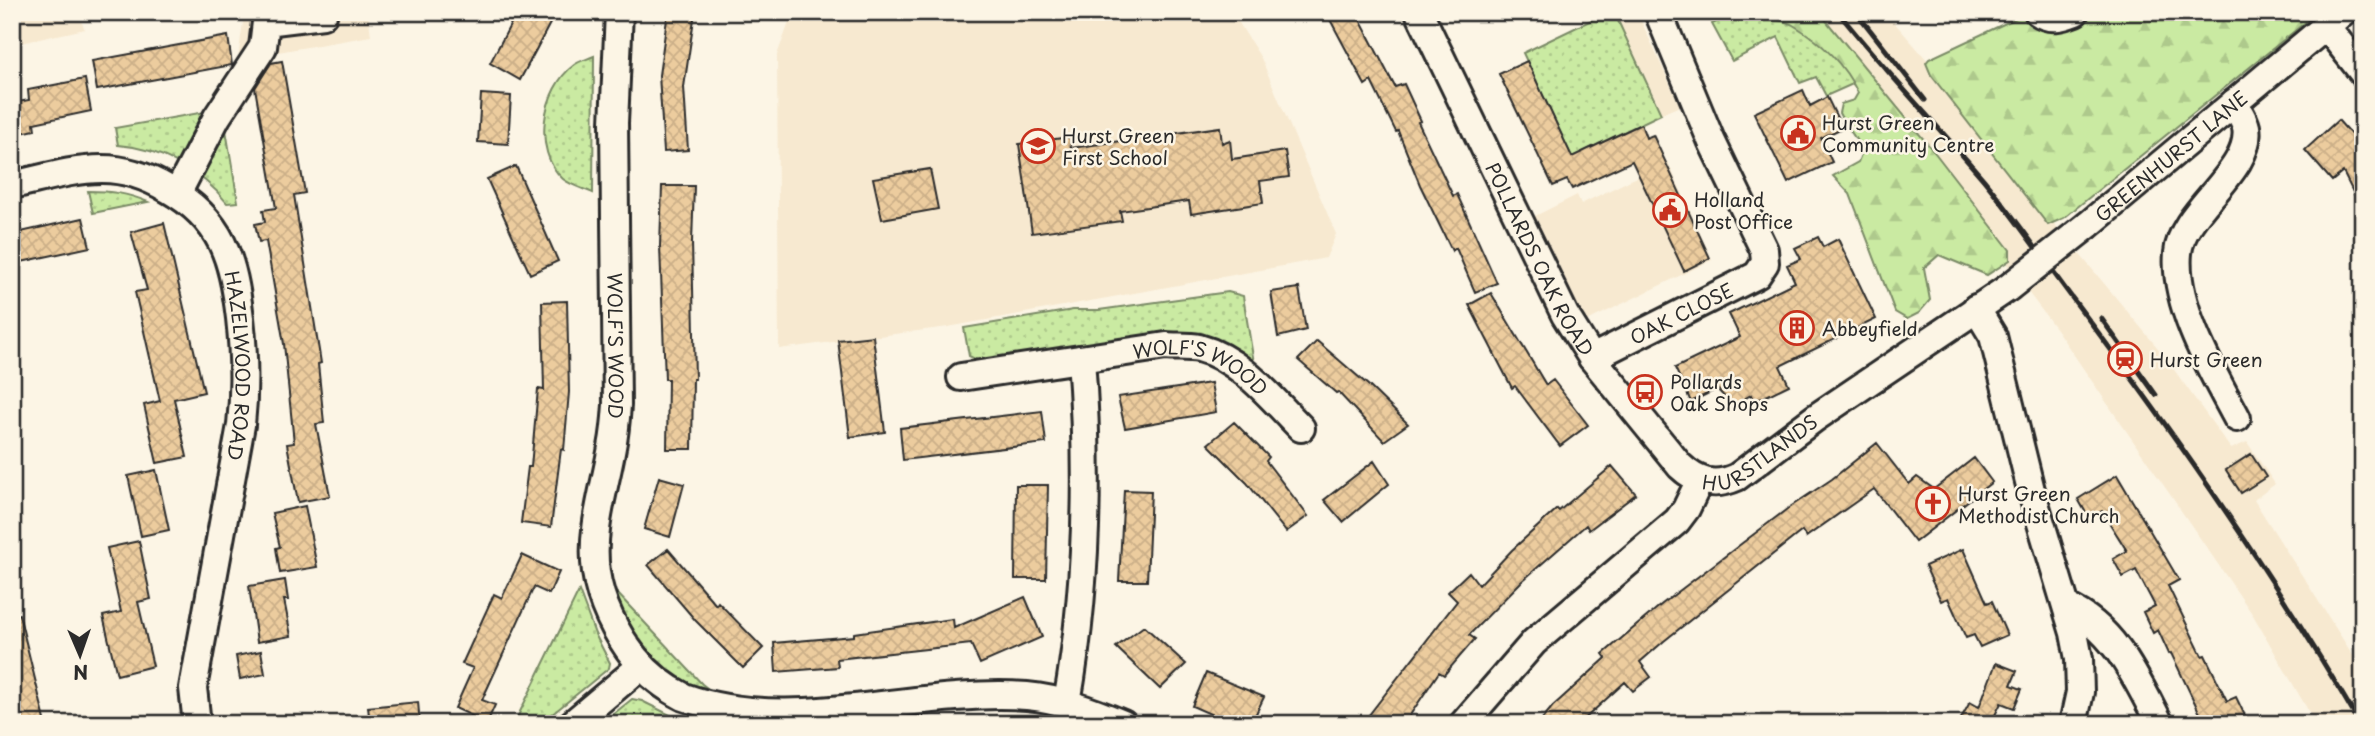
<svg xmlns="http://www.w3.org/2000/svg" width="2375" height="736" viewBox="0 0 2375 736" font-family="'Playpen Sans',sans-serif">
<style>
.built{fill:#f7e9d0}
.grass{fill:url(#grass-dots);stroke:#7a8a66;stroke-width:2}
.forest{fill:url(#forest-firs);stroke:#7a8a66;stroke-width:2}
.building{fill:url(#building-cross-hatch);stroke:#2b2b2b;stroke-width:2}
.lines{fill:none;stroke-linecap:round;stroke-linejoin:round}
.minor-casing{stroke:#2b2b2b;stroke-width:32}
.minor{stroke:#fcf5e5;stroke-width:26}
.rail{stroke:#2b2b2b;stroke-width:5}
.minor-bridge-casing{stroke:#2b2b2b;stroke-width:32;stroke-linecap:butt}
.minor-bridge{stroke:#fcf5e5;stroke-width:26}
.labels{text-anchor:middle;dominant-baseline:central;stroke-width:5;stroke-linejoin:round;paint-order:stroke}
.poi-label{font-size:19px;fill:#2b2b2b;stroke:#fcf5e5;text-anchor:start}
.street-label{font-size:19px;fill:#2b2b2b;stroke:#fcf5e5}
</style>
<defs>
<pattern id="grass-dots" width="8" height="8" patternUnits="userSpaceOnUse" patternTransform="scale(1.75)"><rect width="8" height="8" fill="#caeaa2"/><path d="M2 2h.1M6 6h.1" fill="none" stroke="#aec98c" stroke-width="1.8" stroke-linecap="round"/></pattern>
<pattern id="forest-firs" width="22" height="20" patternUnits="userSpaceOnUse" patternTransform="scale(1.75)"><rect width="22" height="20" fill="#caeaa2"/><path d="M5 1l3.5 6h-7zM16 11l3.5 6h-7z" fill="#aec98c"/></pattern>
<pattern id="building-cross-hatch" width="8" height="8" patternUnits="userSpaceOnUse" patternTransform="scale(1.75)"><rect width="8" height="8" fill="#eccc9e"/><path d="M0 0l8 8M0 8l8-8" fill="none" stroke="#cbaf88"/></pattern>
</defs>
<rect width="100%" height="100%" fill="#fcf5e5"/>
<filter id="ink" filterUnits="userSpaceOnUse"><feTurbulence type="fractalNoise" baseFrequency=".0143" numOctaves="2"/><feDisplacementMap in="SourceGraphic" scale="14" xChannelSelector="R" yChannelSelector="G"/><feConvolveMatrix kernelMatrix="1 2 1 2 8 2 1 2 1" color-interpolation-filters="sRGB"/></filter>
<g filter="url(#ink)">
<path class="built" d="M12 12H76L85 29 12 45Z
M242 12H368L371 36 238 59 243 22Z
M793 12H1232L1261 58 1336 234 1326 258 948 327 779 349 777 55Z
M1614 12H1637L1680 106 1661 114Z
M1816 12H1885L1928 61 2052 221 2162 353 2231 449 2247 442 2275 484 2254 500 2363 671V724H2316L2253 615 2056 329Z
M1668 162 1712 260 1581 324 1529 219 1577 195 1581 204Z"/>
<path class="grass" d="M1608 12H1614L1661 114 1572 157 1523 53Z
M1739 12H1816L1855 83 1826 96 1816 77 1800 83 1778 37 1732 61 1712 24Z
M594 56 593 193C584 189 570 185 563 179 532 151 542 89 574 65 579 61 588 59 594 56Z
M216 110 224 118 238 202 227 203C202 171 159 148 118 145L115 128Z
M88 191C110 191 127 193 148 202L93 213Z
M1228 292 1243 296 1254 363 1220 341 1195 335 983 363 969 356 964 328 1073 310H1099Z
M579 591 595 634 610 663 609 668 540 724H514Z
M617 593 702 684 720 698 721 702C704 694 686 687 671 676 643 656 627 626 615 594Z
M632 699 642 701 688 724H601Z"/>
<path class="forest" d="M1764 12H1819L1935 153 2010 250V260L1987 275 1939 255 1924 268 1930 300 1919 313 1907 319 1895 312 1850 194 1833 176 1858 162 1862 152C1857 137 1846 127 1839 113L1841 104 1854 100 1858 93C1844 64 1822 42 1793 25 1786 21 1775 20 1767 17Z
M2084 12H2318L2064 218 2048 225 1931 75 1926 63 1929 59 2025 14 2037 22Z"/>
<path class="building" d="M517 12H556L520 80 490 63Z
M668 12H695L684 87 688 150 664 152 659 75Z
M1326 12H1356L1395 87 1404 84 1421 121 1418 122 1453 196 1457 194 1497 283 1475 292 1456 248 1452 251 1420 185 1398 131 1396 132 1371 81 1365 85Z
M228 36 232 65 97 90 92 61Z
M282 61 305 193 294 195 321 363 318 364 324 423 316 424 330 496 298 502 287 444 294 443 284 344 266 241 259 242 255 224 265 222 263 210 276 208 255 88 271 63Z
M1527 61 1572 157 1641 124 1646 138 1653 135 1710 258 1684 271 1632 161 1572 189 1567 180 1553 186 1499 74Z
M85 79 91 111 34 123 35 130 12 135V103L29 100 28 90Z
M1803 90 1810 106 1827 97 1842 128 1821 138 1832 162 1788 183 1754 113Z
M481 94 511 96 508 144 478 142Z
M2338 120 2363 148V212L2343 172 2332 181 2305 150Z
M1220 127 1222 143 1230 140 1232 159 1285 151 1289 177 1260 181 1263 203 1191 214 1189 201 1120 211 1122 221 1032 233 1019 144 1070 137 1071 148Z
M516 166 558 261 530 274 487 179Z
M930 169 938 209 882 219 873 178Z
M662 186H694L692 242 695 379H693L692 449H667L668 379H665L660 246Z
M83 218 90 247 12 264V234Z
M164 223 204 392 174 399 187 457 157 463 144 405 160 401 135 292 147 290 131 232Z
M1818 237 1823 247 1838 239 1876 319 1780 366 1789 385 1754 402 1751 395 1737 403H1730L1717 389 1691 402 1675 368 1740 337 1729 314 1795 282 1787 265 1801 259 1795 248Z
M1299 288 1306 330 1278 337 1271 292Z
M1491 293 1546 385 1553 380 1588 425 1560 446 1515 386 1512 388 1469 305Z
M567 301 569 392 564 450 561 449 551 527 521 523 528 467H531L538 389 544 390 542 302Z
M873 336 885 432 850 437 838 340Z
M1317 341 1368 385 1408 424 1384 441 1338 392 1336 393 1298 360Z
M1211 383 1216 412 1125 428 1118 397Z
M1042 411 1046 443 903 460 900 428Z
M1234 422 1269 457 1266 461 1308 516 1286 532 1247 483 1208 444Z
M1877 443 1909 484 1917 477 1934 489 1974 458 1992 482 1915 542 1874 489 1806 537 1802 531 1664 641 1640 662 1651 677 1633 691 1625 682 1579 724H1538L1553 706 1606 658 1603 654 1662 604 1787 509 1832 479Z
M2251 454 2266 477 2241 493 2226 470Z
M1374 461 1389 484 1343 522 1324 500Z
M1612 466 1636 494 1589 530 1586 525 1521 582 1469 635 1475 639 1444 675 1439 672 1404 724H1362L1457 601 1448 592 1469 572 1479 585 1512 550 1557 509 1559 511Z
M156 470 169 530 141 536 128 476Z
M2117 475 2179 580 2168 586 2202 656 2205 655 2227 701 2236 697 2249 724H2205L2171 653 2169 654 2158 630 2153 633 2143 612 2155 606 2136 570 2123 577 2113 559 2127 551 2102 511 2089 518 2078 499Z
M659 477 684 484 670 537 644 529Z
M1016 485H1048L1046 579H1015Z
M1124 490 1151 491 1147 581H1119Z
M305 506 317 567 280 573 276 548 280 547 272 513Z
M139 541 151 599 138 602 153 666 117 675 103 616 121 612 107 548Z
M668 549 716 605 718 602 763 648 743 668 696 621 648 565Z
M1963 549 1987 603 1992 601 2007 635 1980 647 1974 635 1966 638 1948 598 1941 601 1925 566Z
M522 555 559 572 549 594 534 587 482 700 495 705 487 723 455 708 473 668 462 664 494 594 502 598Z
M285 580 288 600H284L291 636 257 642 249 586Z
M1025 597 1042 637 980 664 971 644 837 659 838 667 776 672 774 643 854 636V633L953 619 954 628Z
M19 614 46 724H12V615Z
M1144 626 1186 664 1160 689 1116 647Z
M261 651 265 674 240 679 236 656Z
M1996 663 2017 671 2011 685 2022 689 2014 708 2001 703 1995 715 2010 724H1958L1970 702 1979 707Z
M1206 673 1264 697 1251 724H1233L1192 706Z
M418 702 420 724H370L368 707Z"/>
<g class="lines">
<g class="minor-casing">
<g id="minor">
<path id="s1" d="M619 12 614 123 617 405C616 419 615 433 612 447 605 488 590 530 596 572 600 602 616 634 635 658 649 675 664 687 684 697 793 736 912 688 1027 696 1060 699 1092 711 1123 724"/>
<path id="s2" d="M1419 12 1565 315 1592 358 1680 466C1698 483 1715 487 1737 477L1815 418 2008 288"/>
<path d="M2038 12C2050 21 2062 17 2075 12"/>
<path d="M2326 26 2363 73"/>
<path d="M2234 103C2238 111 2244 118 2246 127 2254 170 2181 211 2178 253 2173 305 2213 373 2237 418"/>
<path id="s3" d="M12 185C41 179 72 169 102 169 125 169 148 177 168 189 223 220 233 260 240 318 244 354 245 388 241 425L193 688 197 724"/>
<path d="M177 194 217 117 263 47 266 22 323 15"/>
<path id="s4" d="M2088 225 2343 12"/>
<path d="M1976 308 1993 336 2031 490 2074 633 2079 659 2080 692 2073 724"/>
<path id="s5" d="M1592 358 1757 275 1765 263 1764 250 1711 140 1658 12"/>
<path id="s6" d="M961 377 1166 346C1176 347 1188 346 1199 348 1241 359 1272 399 1301 428"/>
<path d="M2067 607C2115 628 2137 680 2160 724"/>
<path d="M1067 703C1087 589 1090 474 1081 359"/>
<path d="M572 724 641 666"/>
<path d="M1463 724 1534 642 1677 521 1686 509 1700 480"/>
</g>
</g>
<use href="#minor" class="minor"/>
<path class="rail" d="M1838 12C1884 70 1936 124 1984 180 2016 219 2045 262 2076 303 2178 438 2275 578 2360 724
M1856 12 1925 100
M2101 318 2156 395"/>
<g class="minor-bridge-casing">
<path id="minor-bridge" d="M2008 288 2088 225"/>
</g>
<use href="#minor-bridge" class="minor-bridge"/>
</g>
</g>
<defs>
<g id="civic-ring" transform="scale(1.75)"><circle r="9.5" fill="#fcf5e5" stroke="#c8321e" stroke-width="1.5"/><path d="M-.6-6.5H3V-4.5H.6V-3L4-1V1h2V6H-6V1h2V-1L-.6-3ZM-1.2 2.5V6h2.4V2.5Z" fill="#c8321e"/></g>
<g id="school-ring" transform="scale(1.75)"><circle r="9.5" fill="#fcf5e5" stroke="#c8321e" stroke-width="1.5"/><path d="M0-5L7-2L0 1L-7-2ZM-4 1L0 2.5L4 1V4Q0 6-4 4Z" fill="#c8321e"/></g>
<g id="building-ring" transform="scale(1.75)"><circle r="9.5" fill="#fcf5e5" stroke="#c8321e" stroke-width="1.5"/><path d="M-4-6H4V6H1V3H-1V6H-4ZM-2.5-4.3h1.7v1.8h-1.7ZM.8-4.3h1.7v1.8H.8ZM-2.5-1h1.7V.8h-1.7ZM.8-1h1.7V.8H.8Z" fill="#c8321e"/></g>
<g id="station-ring" transform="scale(1.75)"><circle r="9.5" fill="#fcf5e5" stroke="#c8321e" stroke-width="1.5"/><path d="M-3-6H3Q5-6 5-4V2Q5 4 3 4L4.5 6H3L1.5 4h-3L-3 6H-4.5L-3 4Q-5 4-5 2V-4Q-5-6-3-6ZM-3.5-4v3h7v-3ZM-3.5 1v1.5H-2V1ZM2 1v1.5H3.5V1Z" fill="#c8321e"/></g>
<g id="bus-ring" transform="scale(1.75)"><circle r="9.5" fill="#fcf5e5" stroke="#c8321e" stroke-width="1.5"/><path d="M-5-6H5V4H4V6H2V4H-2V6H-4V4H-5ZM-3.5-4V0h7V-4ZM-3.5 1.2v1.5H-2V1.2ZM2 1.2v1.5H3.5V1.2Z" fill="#c8321e"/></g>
<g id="church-ring" transform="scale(1.75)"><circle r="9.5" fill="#fcf5e5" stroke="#c8321e" stroke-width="1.5"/><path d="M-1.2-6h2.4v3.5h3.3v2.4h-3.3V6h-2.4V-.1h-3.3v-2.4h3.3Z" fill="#c8321e"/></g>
</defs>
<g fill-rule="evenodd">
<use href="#civic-ring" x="1798" y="133"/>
<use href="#school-ring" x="1038" y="146"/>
<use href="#civic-ring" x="1670" y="210"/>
<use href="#building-ring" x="1797" y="328"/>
<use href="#station-ring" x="2125" y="359"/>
<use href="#bus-ring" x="1645" y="392"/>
<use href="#church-ring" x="1933" y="504"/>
</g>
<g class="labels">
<g class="poi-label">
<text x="1822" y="122">Hurst Green<tspan x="1822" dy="22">Community Centre</tspan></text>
<text x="1062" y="135">Hurst Green<tspan x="1062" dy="22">First School</tspan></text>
<text x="1694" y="199">Holland<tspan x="1694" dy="22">Post Office</tspan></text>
<text x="1822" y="328">Abbeyfield</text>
<text x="2150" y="359">Hurst Green</text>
<text x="1670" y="381">Pollards<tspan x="1670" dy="22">Oak Shops</tspan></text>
<text x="1958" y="493">Hurst Green<tspan x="1958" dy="22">Methodist Church</tspan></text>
</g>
<g class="street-label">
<text stroke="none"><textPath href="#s4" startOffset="108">GREENHURST LANE</textPath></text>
<text stroke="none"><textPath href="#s2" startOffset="275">POLLARDS OAK ROAD</textPath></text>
<text stroke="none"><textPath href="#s5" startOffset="100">OAK CLOSE</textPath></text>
<text stroke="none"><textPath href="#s1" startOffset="334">WOLF'S WOOD</textPath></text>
<text stroke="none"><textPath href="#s3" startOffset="364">HAZELWOOD ROAD</textPath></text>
<text stroke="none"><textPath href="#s6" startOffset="247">WOLF'S WOOD</textPath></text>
<text stroke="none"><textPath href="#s2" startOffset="620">HURSTLANDS</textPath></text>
</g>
</g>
<rect width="2375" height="736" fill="none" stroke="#fcf5e5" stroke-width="42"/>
<rect x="21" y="21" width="2333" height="694" fill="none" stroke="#2b2b2b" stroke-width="2.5" filter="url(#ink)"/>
<g transform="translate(80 655) rotate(178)" stroke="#fcf5e5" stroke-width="5" paint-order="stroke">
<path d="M0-5L12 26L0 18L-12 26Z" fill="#2b2b2b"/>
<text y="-10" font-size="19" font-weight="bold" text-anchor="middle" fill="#2b2b2b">N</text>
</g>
</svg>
